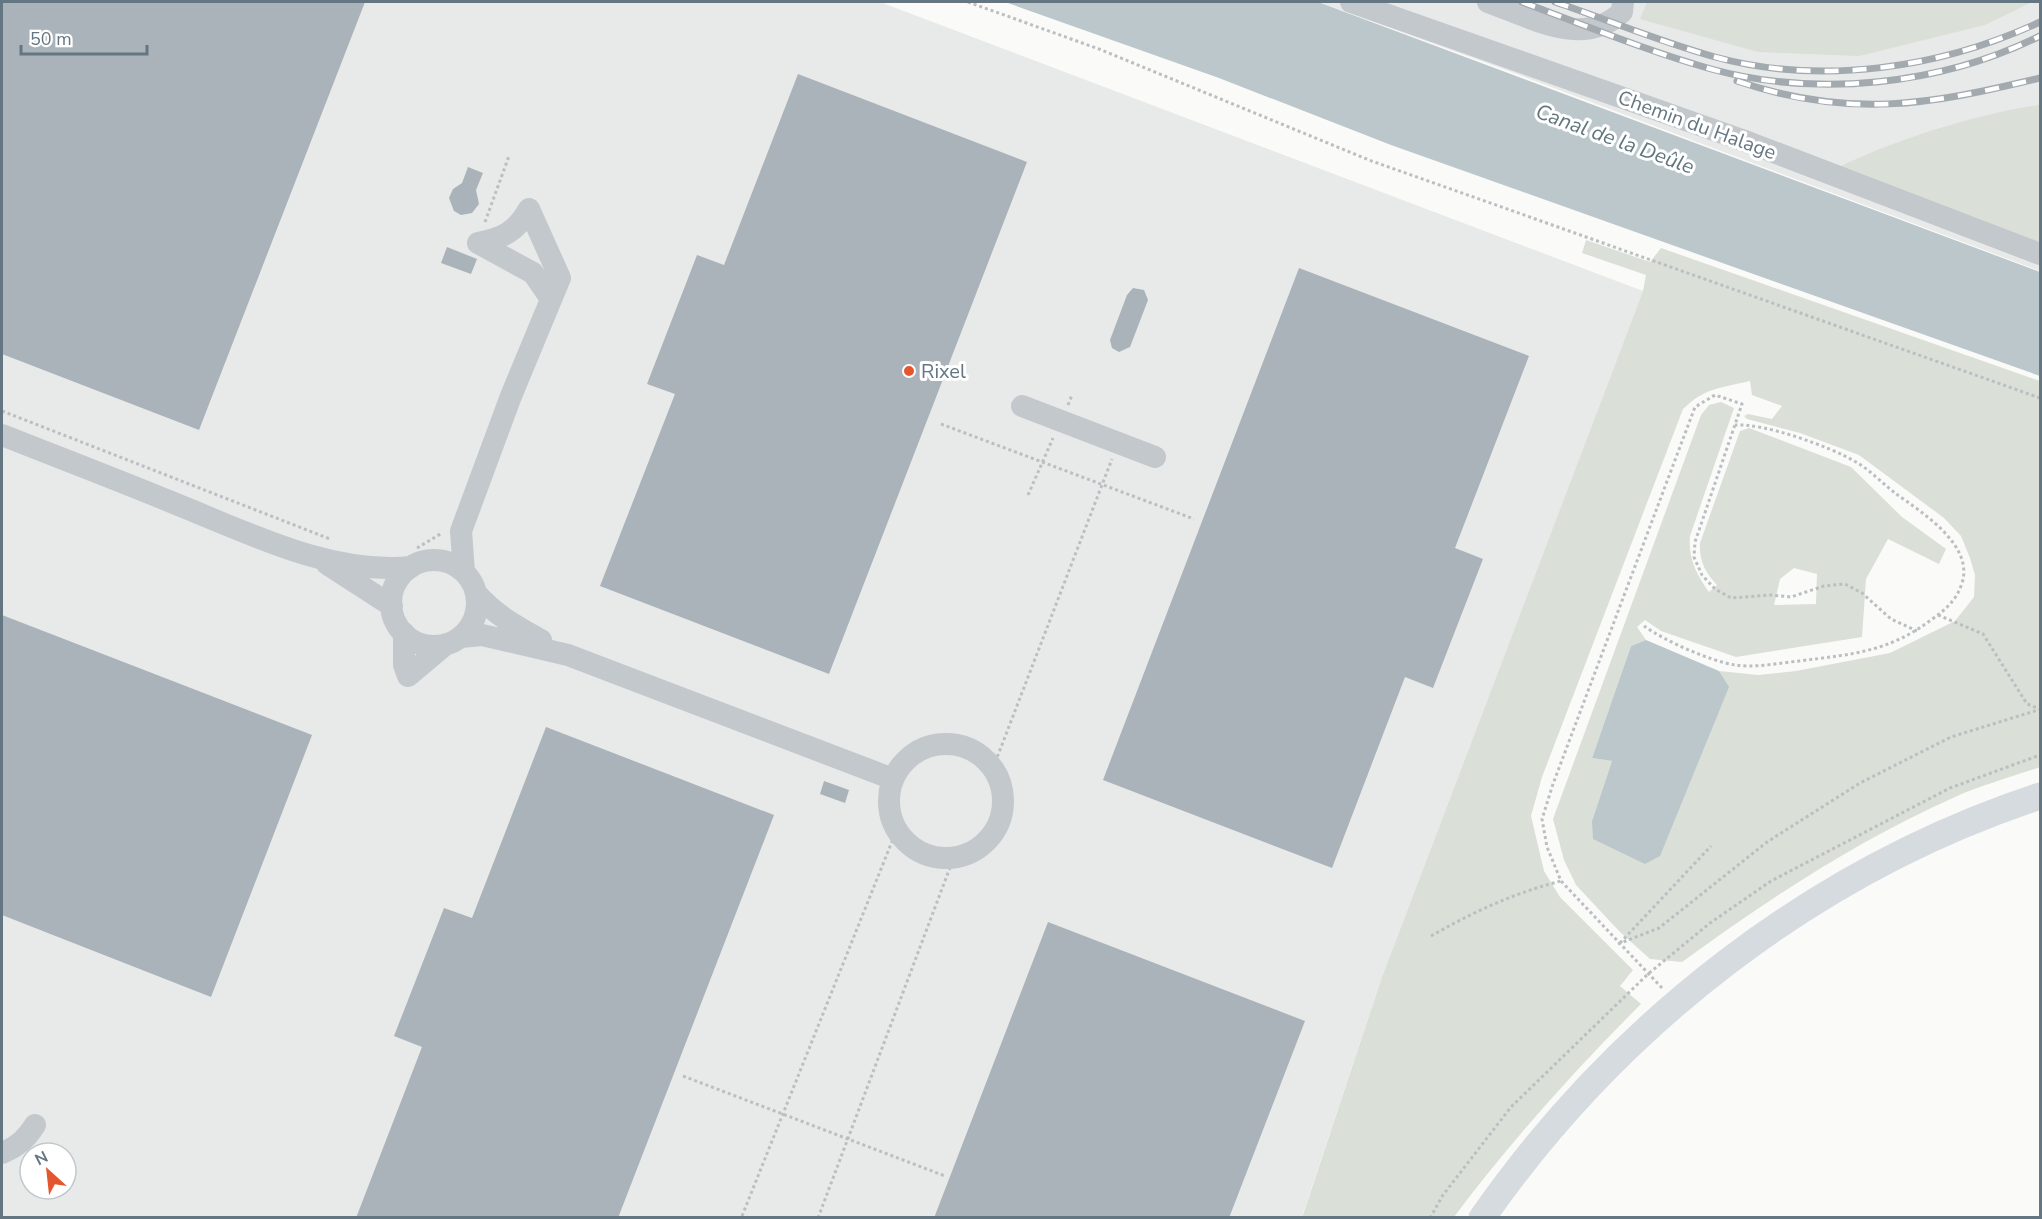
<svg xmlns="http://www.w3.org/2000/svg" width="2042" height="1219" viewBox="0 0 2042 1219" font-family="'Nunito Sans',sans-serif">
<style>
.built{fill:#e8e9e9;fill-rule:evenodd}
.green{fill:#dadfd7;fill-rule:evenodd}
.water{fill:#bbc7cb}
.building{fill:#aab3b9}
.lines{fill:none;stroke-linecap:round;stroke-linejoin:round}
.path{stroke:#bbbfc2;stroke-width:3;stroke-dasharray:3 3;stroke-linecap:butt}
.minor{stroke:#c3c8cc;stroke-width:22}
.major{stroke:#d6dbdf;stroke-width:27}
.rail-casing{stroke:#a2aab0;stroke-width:7}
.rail{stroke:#fff;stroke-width:4.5;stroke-dasharray:14;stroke-linecap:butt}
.poi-dot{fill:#e4572e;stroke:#fff;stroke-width:2}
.labels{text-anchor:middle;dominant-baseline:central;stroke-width:6;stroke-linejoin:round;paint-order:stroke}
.street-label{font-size:20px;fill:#657683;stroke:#fff}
.poi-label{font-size:20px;fill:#657683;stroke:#fff;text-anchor:start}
.water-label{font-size:21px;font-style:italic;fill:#60757c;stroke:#fff}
</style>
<rect width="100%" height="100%" fill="#fafaf8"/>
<path class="built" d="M2 2H880L1643 291 1382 977 1302 1217 2 1218ZM30 1153H66V1189H30Z
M1318 2H2040V271L1514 73Z"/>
<path class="green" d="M1647 2H2032L1985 25 1859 56 1758 52 1640 19Z
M2040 105V243L1839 167C1895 140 1979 113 2040 105Z
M1586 240 1650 262 1661 248 2040 381V767C2012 777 1982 785 1955 797 1856 841 1769 899 1682 962L1650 959 1619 931 1576 885 1564 860 1553 819 1701 415 1709 405 1721 402 1734 408 1690 536C1688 558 1696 574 1709 592L1717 585C1705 572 1699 561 1700 543L1740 431 1749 428 1851 467 1902 517 1946 549 1939 564 1888 539 1866 579 1862 637 1736 657 1661 631 1645 620 1637 627 1646 640 1631 646 1592 758 1612 761 1592 821 1728 687 1719 671 1758 675 1796 671 1890 653 1955 621 1974 597 1975 575 1970 558 1961 536 1944 518 1859 455 1800 433 1747 419 1744 416 1748 414 1772 419 1782 406 1752 395 1750 381C1721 388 1706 387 1683 409L1542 777 1531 816 1544 871 1560 897 1633 970 1620 986 1641 1004C1574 1071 1511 1141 1454 1217L1302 1218 1382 977 1643 291 1646 275 1582 253ZM1794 568 1817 574 1816 604 1774 605 1780 579Z"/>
<path class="water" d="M1005 2H1318L2040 272V376L1391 145 1219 78Z
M1646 640 1719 671 1729 687 1660 856 1645 864 1593 839 1592 821 1612 761 1592 758 1631 646Z"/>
<path class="building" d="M2 2H365L199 430 2 354Z
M798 74 1027 162 829 674 600 586 675 394 647 384 697 255 724 265Z
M468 167 483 173 476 190 479 204 472 213 461 215 454 211 449 198 453 189 462 183Z
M447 247 477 259 471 274 441 263Z
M1299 268 1529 356 1455 548 1483 559 1433 688 1405 677 1332 868 1103 780Z
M1133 288 1144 290 1148 300 1130 347 1119 352 1112 348 1110 340 1127 295Z
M2 615 312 735 211 997 2 915Z
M546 727 774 815 618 1218H356L422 1047 394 1036 444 908 472 918Z
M824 781 849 790 845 803 820 794Z
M1048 922 1305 1021 1229 1218H934Z"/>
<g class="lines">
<path class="path" d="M968 2 1099 49 1369 160 2040 398
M485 222 509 156
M1068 405 1072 395
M2 411 330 539
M941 424 1194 519
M1028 495 1053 438
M417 548 442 533
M1938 615 1983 634 2027 704 2040 709
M1644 626C1665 641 1710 661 1735 665 1756 668 1779 663 1799 661 1854 654 1890 652 1935 617 1946 609 1956 600 1961 586 1977 546 1921 512 1895 493 1882 483 1870 470 1856 462 1829 446 1764 423 1735 425
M993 768 1112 459
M1431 936C1473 912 1514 893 1561 881
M1620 943 1711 846
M1618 944 1659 928 1767 842 1860 783 1951 737 2038 710
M1662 988 1561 881 1547 847 1542 819 1553 784 1695 407 1715 395 1742 404 1695 542 1694 557 1702 575 1715 589 1731 598 1771 595 1791 597 1824 586 1845 584 1862 593 1891 619 1917 631
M683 1076 945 1176
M742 1216 897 829
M818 1218 954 857
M1430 1218 1443 1195 1511 1107 1648 974 1710 923 1771 881 1950 788 2040 755"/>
<path class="minor" d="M1351 2 1745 141 2040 254
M1488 2C1531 17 1583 49 1622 12L1623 2
M478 243 533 273 551 299
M478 243C503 238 516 232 529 209
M1022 406 1155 457
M2 435C60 458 118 480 176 504 249 533 330 575 411 567
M391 603a43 43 0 1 1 86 0a43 43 0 1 1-86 0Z
M327 564 392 606
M464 572 461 531 511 396 560 278 529 209
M476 593C495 615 516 626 541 640
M404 633V665L408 676 446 644
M461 637 482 635 568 655 893 779
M889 801a57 57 0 1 1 114 0a57 57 0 1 1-114 0Z
M2 1153C17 1147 26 1139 35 1125"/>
<path class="major" d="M1482 1218C1617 1024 1815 870 2040 796"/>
<g class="rail-casing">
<path id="rail" d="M1522 2C1584 25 1647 51 1711 69 1818 98 1941 85 2040 36
M1555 2C1608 20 1661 42 1715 57 1822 86 1941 68 2040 22
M1737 81C1849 119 1929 105 2040 78"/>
</g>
<use href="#rail" class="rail"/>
</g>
<circle class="poi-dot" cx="909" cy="371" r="6"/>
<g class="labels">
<g class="street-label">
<text transform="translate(1697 125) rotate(20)">Chemin du Halage</text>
</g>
<g class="poi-label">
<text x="921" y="371">Rixel</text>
</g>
<g class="water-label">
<text transform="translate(1615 139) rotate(20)">Canal de la Deûle</text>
</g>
</g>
<rect width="2042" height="1219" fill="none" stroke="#657683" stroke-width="6"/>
<g transform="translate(48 1171) rotate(333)"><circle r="28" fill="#ffffff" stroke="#c1c8cd" stroke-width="1.5"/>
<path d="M0-4.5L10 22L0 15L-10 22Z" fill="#e4572e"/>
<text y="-9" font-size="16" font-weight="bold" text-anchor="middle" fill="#657683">N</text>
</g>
<path d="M21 45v9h126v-9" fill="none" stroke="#657683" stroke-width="3"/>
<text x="30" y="45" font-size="18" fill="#657683" stroke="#ffffff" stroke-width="4.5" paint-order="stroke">50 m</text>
</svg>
